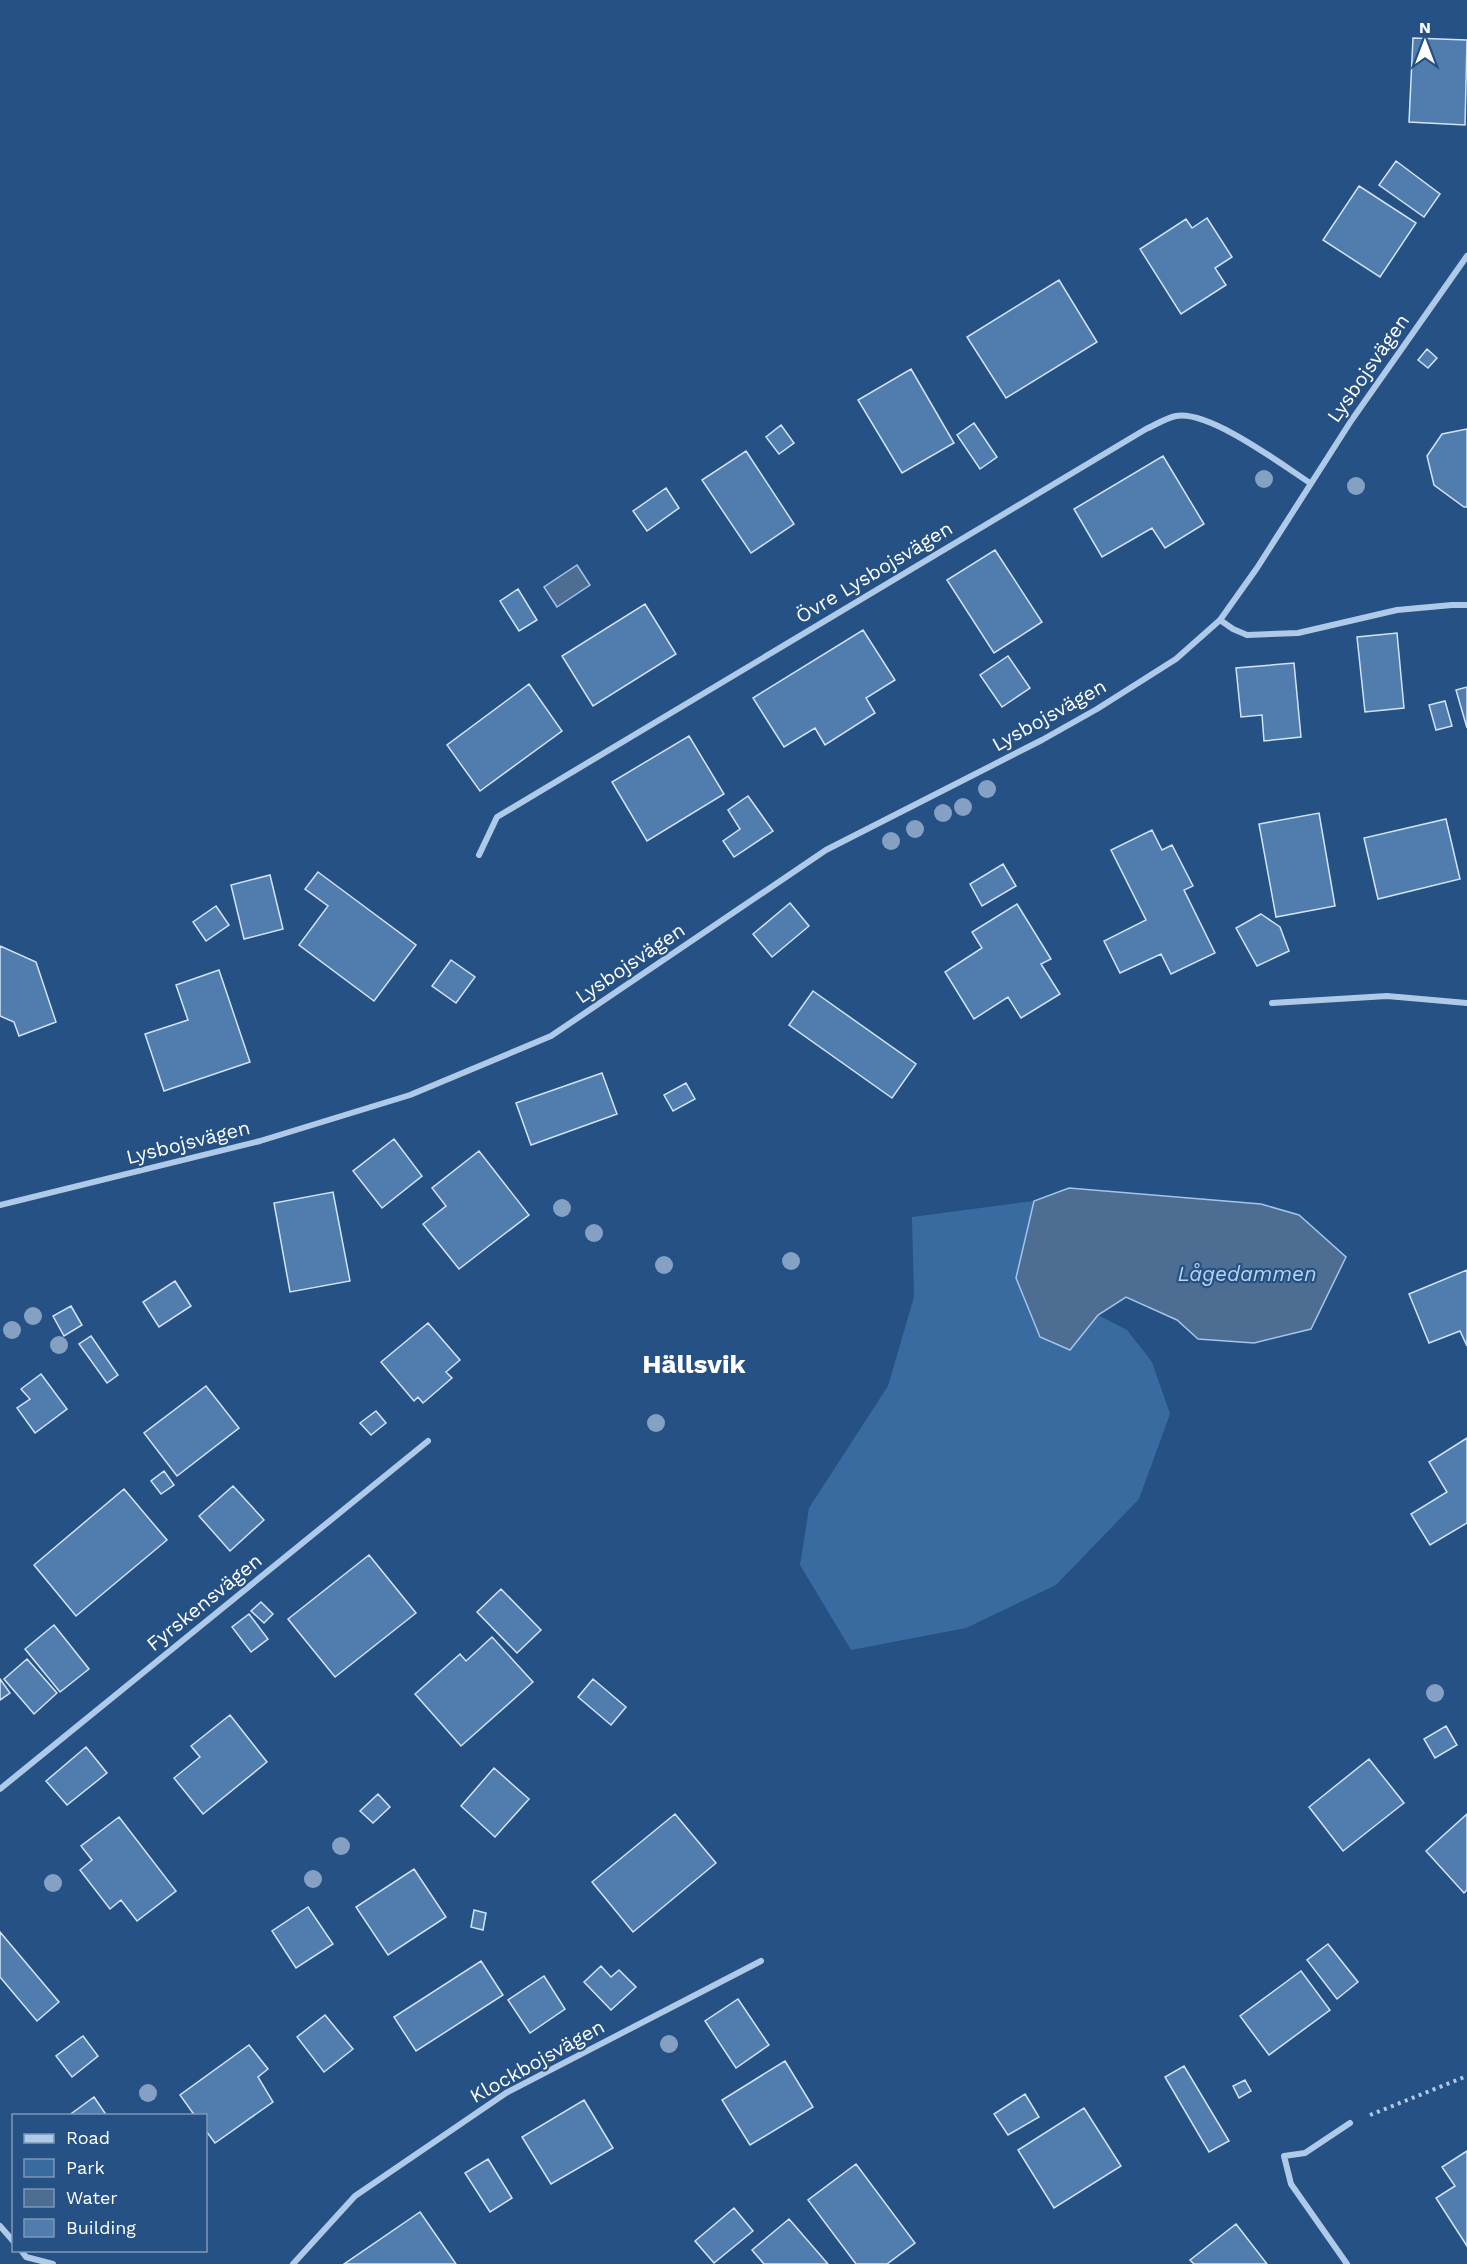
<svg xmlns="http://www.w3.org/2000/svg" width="1467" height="2264" viewBox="0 0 1467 2264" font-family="'Work Sans',sans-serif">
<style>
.green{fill:#396ba1}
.water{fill:#4d6e92;stroke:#a2c5e9;stroke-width:1.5}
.building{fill:#517dae;stroke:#d2e3f6;stroke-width:1.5}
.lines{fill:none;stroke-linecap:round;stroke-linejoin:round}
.path{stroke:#aecae8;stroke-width:4;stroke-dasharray:3 4.5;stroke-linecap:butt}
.street{stroke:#aecae8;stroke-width:6}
.tree{fill:#84a1c3}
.labels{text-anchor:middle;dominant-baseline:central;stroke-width:4.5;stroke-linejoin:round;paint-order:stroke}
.street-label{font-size:20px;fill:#fff;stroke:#255184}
.water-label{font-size:21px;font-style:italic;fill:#b9d4ef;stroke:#255184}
.district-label{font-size:26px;font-weight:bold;fill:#fff;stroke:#255184}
</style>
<rect width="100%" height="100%" fill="#255184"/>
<path class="green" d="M1034 1201 1016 1278 1070 1350 1098 1315 1127 1330 1152 1362 1170 1414 1139 1499 1056 1585 966 1628 851 1650 800 1565 809 1508 888 1386 914 1297 912 1217Z"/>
<path class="water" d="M577 565 590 585 557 607 544 587Z
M1069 1188 1261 1204 1299 1215 1346 1257 1311 1329 1254 1343 1198 1339 1177 1320 1126 1297 1098 1315 1070 1350 1040 1337 1016 1278 1034 1201Z"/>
<path class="building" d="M1413 38 1467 40 1465 125 1409 122Z
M1396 161 1440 194 1424 217 1379 185Z
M1359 186 1416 223 1380 277 1323 240Z
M1207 218 1232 257 1215 268 1226 285 1181 314 1140 249 1186 219 1192 228Z
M1059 280 1097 342 1006 398 967 337Z
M1427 349 1437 358 1428 368 1418 360Z
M911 369 954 443 902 473 858 400Z
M974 423 997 457 980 469 957 435Z
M781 425 794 443 779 454 766 437Z
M1467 429V507H1464L1434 485 1427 456 1442 434Z
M746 451 794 524 751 553 702 480Z
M1163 456 1204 524 1165 548 1152 528 1102 557 1074 509Z
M666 488 679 508 647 531 633 511Z
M995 550 1042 622 994 653 947 580Z
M518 589 537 620 519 631 500 601Z
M645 604 676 654 593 706 562 656Z
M863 630 895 680 866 698 875 713 825 745 815 728 784 747 753 698Z
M1397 633 1404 708 1365 712 1357 637Z
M1008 656 1030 688 1002 707 980 675Z
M1294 663 1301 737 1264 741 1262 715 1241 717 1236 668Z
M529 684 562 731 480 791 447 745Z
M1467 687V728L1456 690Z
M1445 701 1452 726 1436 730 1429 705Z
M689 736 724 794 647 841 612 782Z
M748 796 773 831 734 857 723 841 740 829 728 810Z
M1319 813 1335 906 1276 917 1259 824Z
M1446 819 1460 879 1378 899 1364 838Z
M1152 830 1162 850 1172 845 1193 886 1184 890 1215 953 1171 974 1161 954 1120 973 1104 941 1146 920 1111 850Z
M1003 864 1016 886 982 906 970 884Z
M318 872 416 945 374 1001 299 945 328 906 305 889Z
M270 875 283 929 244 939 231 885Z
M790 903 809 926 772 957 753 934Z
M1017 904 1051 959 1041 964 1060 994 1021 1018 1008 997 974 1019 945 972 982 948 972 932Z
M216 906 229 925 206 941 193 922Z
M1261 914 1280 927 1289 951 1257 966 1236 928Z
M0 946 36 962 56 1022 19 1036 14 1022 0 1016Z
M451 960 475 977 456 1003 432 986Z
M219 970 250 1062 164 1091 145 1034 188 1020 176 985Z
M813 991 916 1064 892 1098 789 1025Z
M602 1073 617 1114 531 1145 516 1103Z
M686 1083 695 1099 673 1111 664 1095Z
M394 1139 422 1176 382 1208 353 1171Z
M479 1151 529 1215 459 1269 423 1224 446 1206 432 1188Z
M333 1192 350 1281 290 1292 274 1203Z
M1467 1270V1346L1460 1331 1429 1343 1409 1294Z
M175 1281 191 1306 159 1327 143 1302Z
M71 1306 82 1325 64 1336 53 1316Z
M428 1323 460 1360 446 1372 452 1378 423 1403 418 1397 414 1401 381 1362Z
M91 1336 118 1375 107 1383 79 1344Z
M41 1374 67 1409 35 1433 17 1408 30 1399 21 1389Z
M206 1386 239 1428 177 1476 144 1433Z
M376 1411 386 1423 371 1435 360 1423Z
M1467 1438V1523L1430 1545 1411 1514 1447 1492 1429 1462Z
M164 1471 174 1485 161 1494 151 1481Z
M233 1486 264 1520 230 1551 199 1516Z
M124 1489 167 1540 76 1616 34 1565Z
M369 1555 416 1613 335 1677 288 1619Z
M501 1589 541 1630 517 1653 477 1612Z
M261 1602 273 1614 264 1623 251 1611Z
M249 1614 268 1639 251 1652 232 1627Z
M54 1625 89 1669 60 1692 25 1649Z
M492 1637 533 1682 461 1746 415 1694 460 1654 466 1661Z
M27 1659 57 1693 34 1714 4 1679Z
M0 1679 10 1693 0 1700Z
M593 1679 626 1707 611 1725 578 1697Z
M230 1715 267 1762 203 1814 174 1778 200 1757 191 1746Z
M1446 1726 1457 1745 1435 1758 1424 1739Z
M86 1747 107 1773 67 1805 46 1781Z
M1369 1759 1404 1803 1343 1851 1309 1807Z
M494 1768 529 1799 495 1837 461 1806Z
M378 1794 390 1807 373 1823 360 1811Z
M675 1814 716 1863 633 1932 592 1882Z
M1467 1814V1890L1464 1893 1426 1851Z
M119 1817 176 1891 137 1921 121 1900 110 1909 80 1870 92 1860 81 1846Z
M414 1869 446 1917 388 1955 356 1907Z
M308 1907 333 1944 296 1968 272 1931Z
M474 1910 486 1913 483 1930 471 1927Z
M0 1932 59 2002 37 2021 0 1977Z
M1328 1944 1358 1982 1337 1999 1307 1960Z
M481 1961 503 1995 416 2051 394 2017Z
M601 1966 611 1977 619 1970 636 1987 611 2010 584 1982Z
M1301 1971 1330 2010 1269 2055 1240 2016Z
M544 1976 565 2009 530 2033 508 2000Z
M738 1999 769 2045 736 2068 705 2021Z
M325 2015 353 2049 324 2072 297 2037Z
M83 2036 98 2056 72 2077 56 2056Z
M249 2045 268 2069 258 2077 273 2102 215 2143 206 2131V2116H195L180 2095Z
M785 2061 813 2107 750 2145 722 2100Z
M1184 2066 1229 2141 1209 2152 1165 2077Z
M1245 2080 1251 2091 1239 2098 1233 2086Z
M1025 2094 1039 2117 1008 2135 994 2114Z
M94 2097 107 2116H68Z
M584 2100 613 2148 551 2184 522 2137Z
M1084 2108 1121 2166 1054 2208 1018 2150Z
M1467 2151V2246L1436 2198 1455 2186 1442 2167Z
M488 2159 512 2198 490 2212 465 2173Z
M856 2164 915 2243 887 2264H856L808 2200Z
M734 2208 753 2231 714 2263 695 2241Z
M420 2212 456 2264H344Z
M789 2219 828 2264H764L752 2250Z
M1236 2224 1267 2264H1194L1190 2260Z"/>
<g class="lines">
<path class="path" d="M1370 2115 1467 2076"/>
<path class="street" d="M1220 620 1233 629 1247 635 1298 633 1397 610 1452 605H1467
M479 855 497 817 1146 429C1155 425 1166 418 1176 416 1209 410 1281 464 1310 483
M1272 1003 1387 996 1467 1003
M0 1205 260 1141 410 1095 551 1036 826 850 1042 740 1097 709 1176 659 1220 620 1257 568 1351 421 1467 256
M0 1789 428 1441
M0 2226 14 2242
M21 2250 26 2257 53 2264
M293 2264 355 2196 506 2093 761 1961
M1347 2264 1291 2184 1284 2156 1305 2153 1350 2123"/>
</g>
<g class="tree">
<circle cx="1264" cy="479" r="9"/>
<circle cx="1356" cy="486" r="9"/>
<circle cx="987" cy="789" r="9"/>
<circle cx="963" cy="807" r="9"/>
<circle cx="943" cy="813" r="9"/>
<circle cx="915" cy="829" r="9"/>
<circle cx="891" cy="841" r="9"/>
<circle cx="562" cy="1208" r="9"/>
<circle cx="594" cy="1233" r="9"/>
<circle cx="791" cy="1261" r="9"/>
<circle cx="664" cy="1265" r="9"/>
<circle cx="33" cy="1316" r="9"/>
<circle cx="12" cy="1330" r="9"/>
<circle cx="59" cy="1345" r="9"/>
<circle cx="656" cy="1423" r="9"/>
<circle cx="1435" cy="1693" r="9"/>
<circle cx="341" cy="1846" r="9"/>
<circle cx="313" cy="1879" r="9"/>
<circle cx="53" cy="1883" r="9"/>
<circle cx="669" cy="2044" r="9"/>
<circle cx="148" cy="2093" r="9"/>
</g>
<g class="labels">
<g class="street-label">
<text transform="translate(1368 368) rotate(-55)">Lysbojsvägen</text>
<text transform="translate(874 572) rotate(-31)">Övre Lysbojsvägen</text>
<text transform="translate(1049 715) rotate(-29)">Lysbojsvägen</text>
<text transform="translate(630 963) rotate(-34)">Lysbojsvägen</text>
<text transform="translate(188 1142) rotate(-14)">Lysbojsvägen</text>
<text transform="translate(204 1602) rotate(-39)">Fyrskensvägen</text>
<text transform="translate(537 2061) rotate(-29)">Klockbojsvägen</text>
</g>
<g class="water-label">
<text x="1247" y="1273">Lågedammen</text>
</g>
<g class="district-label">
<text x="694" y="1364">Hällsvik</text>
</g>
</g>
<rect x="12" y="2114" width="195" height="138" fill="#255184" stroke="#7c97b5" stroke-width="1.5"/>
<rect x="24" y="2134" width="30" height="9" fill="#aecae8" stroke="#7c97b5" stroke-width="1.5"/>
<text x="66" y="2144" font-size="18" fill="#ffffff">Road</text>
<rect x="24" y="2159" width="30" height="18" fill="#396ba1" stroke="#7c97b5" stroke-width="1.5"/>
<text x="66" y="2174" font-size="18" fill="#ffffff">Park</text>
<rect x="24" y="2189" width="30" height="18" fill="#4d6e92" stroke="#7c97b5" stroke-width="1.5"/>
<text x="66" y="2204" font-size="18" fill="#ffffff">Water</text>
<rect x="24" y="2219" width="30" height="18" fill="#517dae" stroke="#7c97b5" stroke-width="1.5"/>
<text x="66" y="2234" font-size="18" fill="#ffffff">Building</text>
<g transform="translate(1425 42)" stroke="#255184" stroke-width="4.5" paint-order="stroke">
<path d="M0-4.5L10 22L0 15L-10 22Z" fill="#ffffff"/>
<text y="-9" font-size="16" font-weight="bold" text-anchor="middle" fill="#ffffff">N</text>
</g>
</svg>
